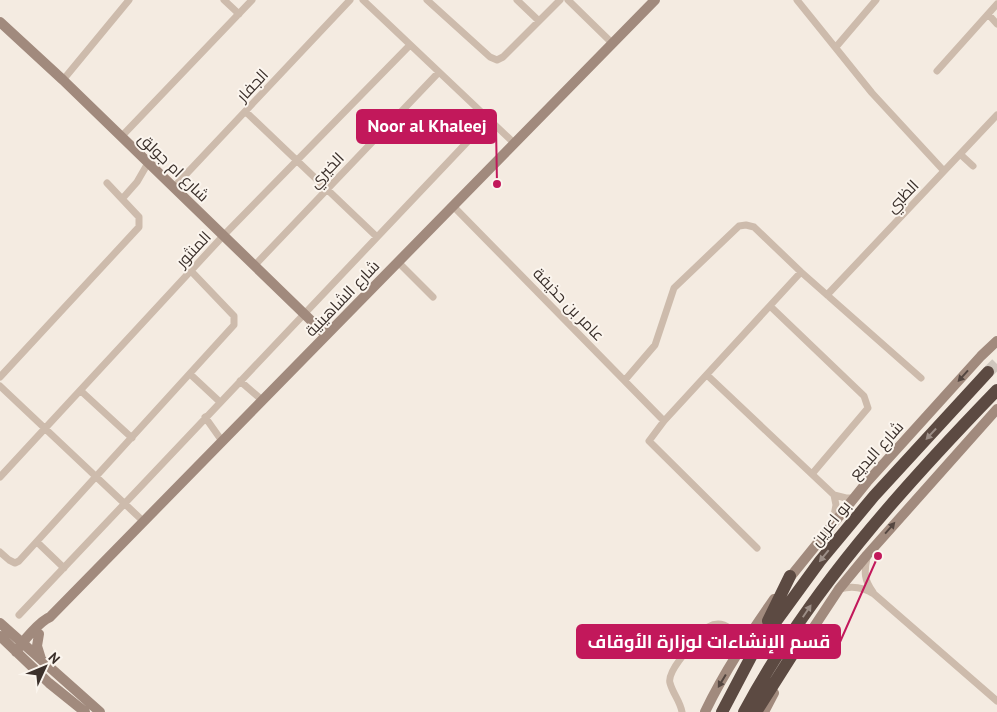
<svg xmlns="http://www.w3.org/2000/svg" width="997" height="712" viewBox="0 0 997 712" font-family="'PT Sans',Cairo,sans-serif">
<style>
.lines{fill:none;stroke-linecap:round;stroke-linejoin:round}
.highway-tunnel{stroke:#cfc6bd;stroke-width:12;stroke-dasharray:12 6;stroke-linecap:butt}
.street{stroke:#cdbbac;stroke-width:7}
.secondary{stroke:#a18a7d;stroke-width:10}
.highway{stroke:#5c4a42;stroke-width:12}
.oneway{fill:#544640}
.oneway2{fill:#9c8e87}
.labels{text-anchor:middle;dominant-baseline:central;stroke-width:4;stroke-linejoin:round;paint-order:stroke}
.street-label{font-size:16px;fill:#3b302b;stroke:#fbf5ee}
.leader{fill:none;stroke:#c2185b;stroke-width:2}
.callout-dot{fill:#c2185b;stroke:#fbf5ee;stroke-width:2}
.callout{fill:#c2185b;stroke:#c2185b;stroke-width:2}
.callout-label{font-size:18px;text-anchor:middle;font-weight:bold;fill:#fff}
</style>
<rect width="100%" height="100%" fill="#f4ebe1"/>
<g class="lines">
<path class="highway-tunnel" d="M988 372 997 363"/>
<path class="street" d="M224 0 239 14
M363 0 514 143
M427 0 490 57 497 60 503 57 560 0
M517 0 539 21
M568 0 612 43
M797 0 872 93 944 171
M988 14 997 24
M836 47 876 0
M937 71 997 4
M63 80 129 0
M246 112 377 237
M121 137 252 0
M960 154 973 166
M174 187 350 0
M122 199 137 182 148 163
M453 206 664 421
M398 262 433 297
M254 266 439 72
M827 295 997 115
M770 306 864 396 868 408 812 474
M190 374 220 402
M707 375 834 495 846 498H854
M0 377 139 227V217L107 183
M625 380 655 345 674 288 739 226 746 225 754 227 801 272 921 378
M240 381 262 400
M0 386 143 521
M81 391 132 438
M205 417 222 441
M0 477 223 236 410 45
M833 521 836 505 834 495
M37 542 64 568
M757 548 649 441 664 421 801 272
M0 552 9 560 15 563 19 561 234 325V316L191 271
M867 558C864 572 864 580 873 592
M840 589C853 585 863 587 874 594L997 701
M19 615 489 119
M682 712C680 701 673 694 670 683 666 670 699 637 708 627 724 618 740 633 740 650"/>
<path class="secondary" d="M0 22 63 80 326 335
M787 581 867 482 981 356 997 341
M0 623 100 712
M39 634 37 646 41 659
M0 636 49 683 85 712
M804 642 839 589 867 555 997 409
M16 652C22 642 40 621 50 617L655 0
M705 712C724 672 749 635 774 599
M764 712 774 693"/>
<path class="highway" d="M768 621 790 576
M722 712 753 653 820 561 874 496 988 372
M744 712C809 591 902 488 997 390
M756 712 794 652 807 636"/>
</g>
<defs><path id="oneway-solid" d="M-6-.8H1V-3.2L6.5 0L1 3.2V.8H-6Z" transform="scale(1.25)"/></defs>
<g class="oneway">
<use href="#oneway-solid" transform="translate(963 376) rotate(132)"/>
<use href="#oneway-solid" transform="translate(890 528) rotate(-49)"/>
<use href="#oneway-solid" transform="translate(722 681) rotate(121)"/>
</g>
<g class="oneway2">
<use href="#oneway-solid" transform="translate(931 434) rotate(133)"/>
<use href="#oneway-solid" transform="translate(824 556) rotate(129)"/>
<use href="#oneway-solid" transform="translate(807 611) rotate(-56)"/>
</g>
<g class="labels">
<g class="street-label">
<text transform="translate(252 85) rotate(-47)">الجفار</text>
<text transform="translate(174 167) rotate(44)">شارع ام جولق</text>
<text transform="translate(326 170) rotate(-46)">الخيري</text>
<text transform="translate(902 196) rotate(-46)">الظبي</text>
<text transform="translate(193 249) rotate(-47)">المنثور</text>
<text transform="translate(342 298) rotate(-46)">شارع الشاهينية</text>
<text transform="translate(569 304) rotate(46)">عامر بن حذيفة</text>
<text transform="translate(876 450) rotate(-48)">شارع البديع</text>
<text transform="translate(830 523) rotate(-51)">بو اعرين</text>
</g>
</g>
<path class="leader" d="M497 184L496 126M878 556L840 642"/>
<g class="callout-dot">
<circle cx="497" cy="184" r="5"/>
<circle cx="878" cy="556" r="5"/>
</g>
<g class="callout">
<rect x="357" y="110" width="139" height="33" rx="5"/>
<rect x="577" y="625" width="263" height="33" rx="5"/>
</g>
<g class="callout-label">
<text x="427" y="132">Noor al Khaleej</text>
<text x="709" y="648">قسم الإنشاءات لوزارة الأوقاف</text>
</g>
<g transform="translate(45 667) rotate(46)" stroke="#fbf5ee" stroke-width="4" paint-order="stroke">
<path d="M0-4L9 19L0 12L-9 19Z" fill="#3b302b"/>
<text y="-8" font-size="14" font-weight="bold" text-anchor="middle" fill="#3b302b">N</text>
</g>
</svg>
